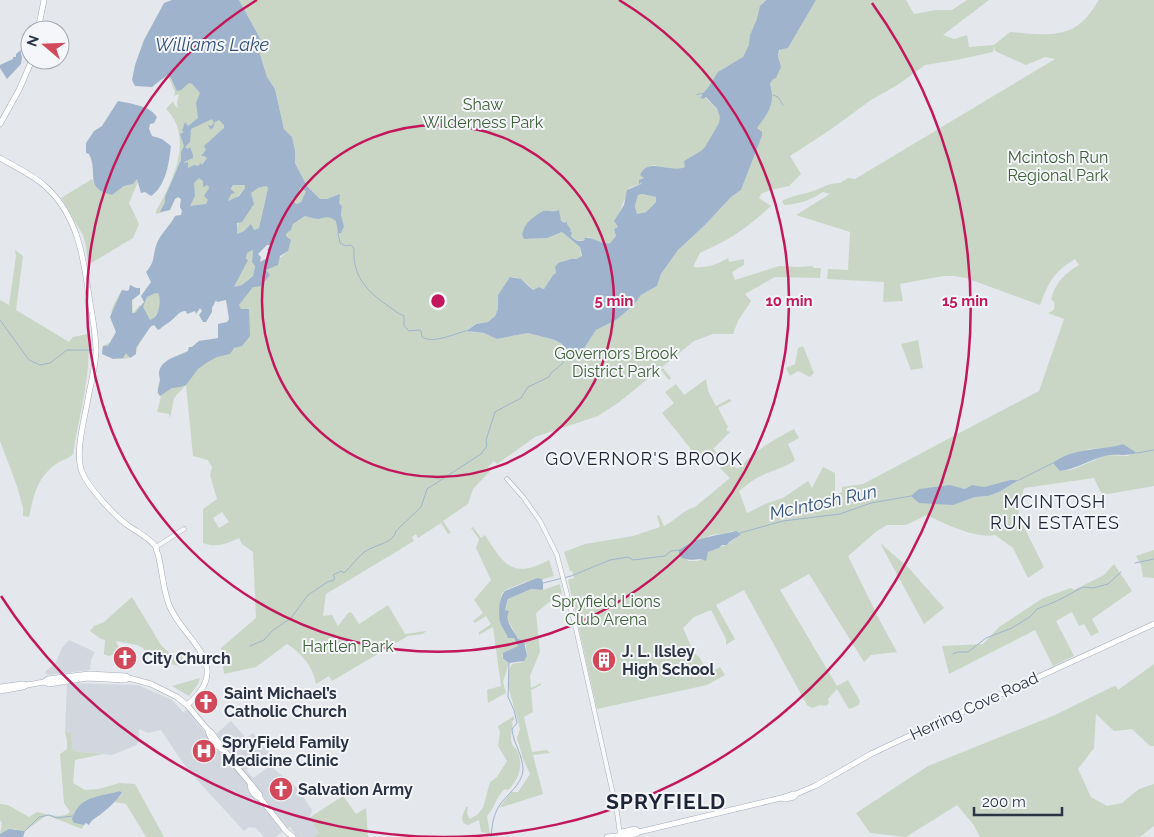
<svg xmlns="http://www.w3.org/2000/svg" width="1154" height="837" viewBox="0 0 1154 837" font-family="Raleway,sans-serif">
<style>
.built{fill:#d2d6de}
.green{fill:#c9d6c5;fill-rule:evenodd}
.water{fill:#9fb4cc;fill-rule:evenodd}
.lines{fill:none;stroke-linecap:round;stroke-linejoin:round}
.stream{stroke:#9fb4cc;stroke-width:1}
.minor-casing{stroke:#a9aeb7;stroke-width:5}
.major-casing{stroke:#a3abb8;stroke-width:6}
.minor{stroke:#f7f8fa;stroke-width:4}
.major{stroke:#fff;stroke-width:5}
.ring{fill:none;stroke:#c2185b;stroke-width:2.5}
.labels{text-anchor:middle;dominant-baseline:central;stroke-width:4;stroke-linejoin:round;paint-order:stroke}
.park-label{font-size:16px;fill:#3f6138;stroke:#f4f6f9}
.poi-label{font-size:16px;font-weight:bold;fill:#2b3445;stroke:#f4f6f9;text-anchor:start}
.street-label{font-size:16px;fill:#2b3445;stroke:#f4f6f9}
.water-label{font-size:18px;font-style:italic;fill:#34527a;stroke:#f4f6f9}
.neighbourhood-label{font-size:18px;letter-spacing:1px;fill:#1d2536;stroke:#f4f6f9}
.district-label{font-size:21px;font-weight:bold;letter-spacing:1px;fill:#1d2536;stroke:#f4f6f9}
.centre{fill:#c2185b;stroke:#f4f6f9;stroke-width:2.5}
.ring-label{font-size:15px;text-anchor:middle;font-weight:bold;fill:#c2185b;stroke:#f4f6f9;stroke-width:4;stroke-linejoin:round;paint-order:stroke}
</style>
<rect width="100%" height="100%" fill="#e4e7ec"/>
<path class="built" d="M69 640 95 652 91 660 90 670 47 675 45 672 56 662 62 648Z
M67 683 138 685 172 700 183 712 187 710 210 739 231 721 246 738 253 733 269 753 246 770 253 778 270 766 273 768 298 789 312 810 309 819 319 833 313 837H297L290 827 275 837H264L256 828 249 827 244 831 187 769 161 730 148 733 139 729V742L137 743V745L112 755 73 751 71 734 65 732Z"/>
<path class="green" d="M239 0H766L762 3 750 44 743 57 735 63 705 97 722 115 715 136 687 167 678 170 653 165 643 170 640 175 645 178 639 180 640 182H642L641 184 629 188C624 201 620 211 615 223L618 227 614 229 616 236C609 249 598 242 589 237L584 238 585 240C578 241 576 241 571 235L572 232H570L571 230 568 228 566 221 565 223 561 221 558 211 554 212 544 211 527 224 522 235 528 239 546 238 562 232 580 247 581 257C572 261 563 258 555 267L556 273 553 275 544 289 539 287 533 290C528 283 519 276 510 277L498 296V309L495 316 488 322 475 324 467 330 471 332 485 333 497 339 528 333 555 340 562 344 570 355 583 349 596 330 616 320 634 305 641 295 657 286 661 274 678 250 705 225 731 197 741 190 762 136 757 128C767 114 776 101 770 84L773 79 780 49 788 48 816 0H906L914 14 936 10H952L967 0H989L943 35 954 39 967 35 969 47 994 45 1010 32C1033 34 1064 39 1082 22 1089 16 1094 7 1099 0H1154V486L1102 495 1094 478 1024 488 1018 515 1044 567 1028 578 1013 548 995 535C977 539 944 524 927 515L906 525H887L877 531 848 556 880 621 897 652 871 655 864 662 809 574 780 590 837 686 848 680 860 701 859 705 849 709 837 689 828 699 829 703 826 706 820 705 812 708 807 705 744 590 716 605 735 639 726 645V639L711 610 694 617 683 628 694 653 700 658 708 674 720 667 725 675 707 685 597 709 568 580 574 578 572 571H570L564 552 585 544 633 536 660 527 657 516 659 515 664 526C675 521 683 510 695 507L730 478 720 468 727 460 738 469C757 449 770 442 794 429L799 438 788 444 795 460C790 466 767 472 759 477 752 480 746 486 739 491L747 513 765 504 783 498 808 481 812 488 823 467 835 473V495L842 492V487L863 484 1039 391 1064 319 1048 313C1053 312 1056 308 1054 302L1051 299C1056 282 1064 274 1079 265L1075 259C1054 272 1049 281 1040 305L966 278 955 276H943L900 284 903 301 883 302 884 282 827 279 828 269 848 270 850 232 796 215 830 194 823 192C811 200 799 204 784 205L782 201C793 195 802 195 813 191 822 188 831 182 840 183L848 178 855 179 1055 59 1045 57 1026 65 995 51 994 46 993 52 956 60 925 65 899 84 871 100 830 130 790 156 801 174 789 186 771 190 761 194 759 198 771 206C746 229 731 239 700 253L693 267C707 268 716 265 728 258L729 262 744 259V265L732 272 735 280 779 266 799 267 812 266 814 268H821L820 278 775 277 745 294 751 301 738 321 733 334H713L694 341 662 367 671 378 669 380 660 369 618 403 598 416 535 437 497 464 494 461 488 467 491 470 473 489 468 504 443 521 451 533 448 534 441 523 418 538 416 534 412 537 414 541 326 594 323 616 332 615 338 626 348 613 351 612 359 624 388 605 405 634 426 631 423 634 408 636 332 681 329 676 316 684C313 666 302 654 287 644L256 667 224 674 221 648 256 618 253 552 242 544 239 538C227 544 216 548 203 543V509L217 499 210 475 212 467 208 460 193 456 186 385 174 398 170 418 169 414 157 412 161 396 157 393 160 378 159 373 161 367 169 359 188 351 189 347H192L199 341 218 339 240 302 244 299 245 295 265 271 288 251 286 234 291 230 293 224 305 216 317 219 323 217H331L344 226 341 215 342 206 339 203 338 194 327 199H320L307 186 295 163V150L292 137 284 129 275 89 267 77 259 51 262 42ZM1123 444 1136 453 1127 456 1107 455 1071 470 1060 471 1088 449 1108 448ZM1010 480H1018L999 492 988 496 975 497 953 505 950 485 965 489 972 486 984 487ZM222 512 229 522 219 528 213 518ZM733 531 741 534 728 544 708 552 706 558 697 561H688L679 550 693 541H699L711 535 723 534Z
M166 75 192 84 200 93 212 118 220 120 225 123 210 183 208 205 178 220 175 216 181 215 182 211 180 207 181 199 178 197 175 199 170 210 156 214V211C172 183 195 137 166 109L173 101 175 106 178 108 177 103 179 94 174 96 175 92 169 78 161 79Z
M92 179 99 189 112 195 124 186 133 184 134 180 137 179 138 182 129 203 139 224 133 238 88 265 86 246 83 235 61 198Z
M233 185H245V188C240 194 237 199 228 201Z
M266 186 268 188 259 228 253 230 251 225 244 231 236 234C237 224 245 200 251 192 255 188 261 187 266 186Z
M301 188 306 191 301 202 298 204 292 202 293 198H297Z
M642 194 656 197V202L646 212 637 214 635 206 638 195Z
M15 250 23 256 16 310 69 342 73 337 88 334C92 374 79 415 73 454 69 459 61 460 56 464 37 478 34 494 29 517L23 516V508L17 486 0 441V300L9 305 16 256Z
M253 250 252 262 255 266 253 276 242 285 234 287 247 261 246 260 247 253Z
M130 285 136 288H140L139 293 132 300 133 313 140 305 143 307 147 297 156 293 159 294V310L152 320 154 325C145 330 137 344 136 354 126 362 113 359 102 354L103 346 111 342 116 332C108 311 111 309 122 290L127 291 129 290Z
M918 340 923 368 911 370 901 344Z
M803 346 814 373 810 377 798 371 790 376 786 368 795 364 798 348Z
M706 379 708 391 716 406 729 399 732 401 718 408 728 427 726 430 730 432 713 449 721 456 716 461 706 452 698 458 662 413 674 403 665 392 676 384 684 395Z
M473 527 481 538 485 535C505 566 512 579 549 560L554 576 541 580 537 578C530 581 509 587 503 592 499 596 499 618 501 624 503 628 506 633 509 638H514L518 647 502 655 503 660 509 663 503 682 506 693 488 703 487 690 501 686 493 627 479 635V632L491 624 486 616 475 623 473 621 483 613 474 600 491 580 476 548 479 539 471 528Z
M880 543 908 567 944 608 924 624Z
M1154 550V578L1143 577 1141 565 1136 556Z
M1114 564 1132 591 1092 619 1099 632 1091 636 1084 624 1079 626 1072 612 1056 621 1074 656 1053 666 1035 630 949 674 942 646 983 644 999 627 1043 598 1071 588 1074 590 1104 575Z
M560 584 562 596 554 598 536 613 540 652 530 676 531 688 541 683V685L531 690 533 712 524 717 532 752 547 750 550 753 533 755 543 794 499 808 511 792H518L530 774 523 759 517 738 520 729 508 686 509 681 508 672 512 664 522 662 527 656 526 645 518 639 508 620V614L505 610 509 598 531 589 543 590Z
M132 597 161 645 171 655 184 656 179 666 171 664 154 663 143 648 137 645 116 641 119 648 117 653 109 656 104 654 105 640 101 639 90 631 94 626 104 622Z
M1154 664V746H1150L1132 729 1114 731 1096 714 1094 748 1078 769 1091 797 1107 806 1122 803 1139 789 1154 784V826L1140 837H980L973 824 957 805 906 837 870 833 856 813 928 766 1055 715 1114 686H1116L1118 690Z
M200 678 198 684 189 696 172 686Z
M514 716V720L512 721C514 728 509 736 512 744 513 747 516 748 517 750 524 765 519 780 508 790L505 789C496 796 495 808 487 816L490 834 481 832 479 820 468 825 463 823 462 817 466 807H468L467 814 470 819 477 815 483 808 490 782 497 777 507 761 498 746 500 732 498 726Z
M65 732 71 733 73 751 103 754 75 760 73 783 85 790 98 789 120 783 135 784 164 837H146L126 804 114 802 122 794 120 791C95 798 89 793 73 816L74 823 84 825 82 829 47 815 25 831 14 829 0 834 2 823 0 820V804L8 805 29 817 37 812C49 814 60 820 70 812L64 803 60 754 67 749V740Z
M343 796 356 814 366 808 368 837H313L319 833 309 818Z"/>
<path class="water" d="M172 0H239L262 42 259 51 267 77 275 89 284 129 292 137 295 150V163L307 186 320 199H327L339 194 340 195 339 203 342 206 341 215 344 226 341 233H338L336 221C329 216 326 217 319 219 315 219 309 217 305 216L293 224 291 230 286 234V236L291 240 288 251 280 256 278 265 266 270 270 275 261 286 253 287 239 305 241 309H249L250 336 242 346 234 348 230 354 217 357 206 363 198 369 186 385 180 387 172 388 160 396C156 391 159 387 160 381 160 378 159 376 159 373 160 359 180 356 188 351L189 347H192L199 341 218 338V324L227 322 229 319 226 300 217 302 216 300 212 308V312L206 322H203L199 315 202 311 200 308 196 314 195 311 187 314 186 311C179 311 178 315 173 319 169 323 164 325 160 329L158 330 154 325 151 326 136 348V354L130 358 126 353 123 358 113 359 102 354 103 346H108L116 332 110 317 122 290 127 291 129 290 130 285 136 288H140V294L132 300V313H135L144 302 141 296 151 282 146 272C156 261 152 256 157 243 161 233 170 226 175 216L181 215 182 211 180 207 181 199 178 197 175 199 170 210 160 212 165 202V197L181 160V152L184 146 180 134 184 132 182 131 185 122 188 126 198 118 196 103 200 93 192 84 189 83 181 90 177 91 171 78 167 75 152 87 135 86 132 80 135 65 144 40 164 3ZM212 119 214 123 211 126 208 125 210 129 213 128 215 122 219 120 224 125V128L204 146 206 150 201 156H204L207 158 202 165 201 163 198 166 194 165 188 168V162L185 163 184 162 193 158V155L190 147 188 149 185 147 190 142 191 129ZM199 178 203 181V187L208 185 209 188 204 196 208 200 206 204 190 206 195 196 194 183ZM233 185H245V188L239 196 228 201 231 194 235 193 231 189ZM266 186 268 188 259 228 254 230 251 224 244 231 237 234V223L242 222 254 204 251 193 258 188ZM300 188 306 191 301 202 297 204 292 201 293 198H297ZM267 245H271L267 250 270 251 268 253 269 257 260 262 261 257 258 254ZM253 250 252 262 255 266 253 276 242 285 234 287 248 260 246 259 247 253ZM156 293 159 294C160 304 160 316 150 320L143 307 147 297Z
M766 0H816L788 48 779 50 778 57 781 67 776 78 773 79 770 84C776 103 768 113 757 128L762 132V136L741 190 731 197 705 225 678 250 661 274 657 286 641 295 634 305 616 320 596 330 583 350 573 356 570 355 562 344 555 340 528 333 497 339 484 333 466 331 476 324 488 322 495 316 498 309V295L510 277 521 279 533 290 539 287 544 289 553 275 556 273 555 267 558 263 571 259H576L582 256 580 247 562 232 547 238 524 239 522 235C523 231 524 228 526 225 528 221 541 211 544 211 550 210 553 213 559 210L561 221 565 223 567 221V224L571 230 570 232H572L571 236C576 241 578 242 585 240L584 238C593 236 600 245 610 243L616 236 614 229 618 227 614 221 624 205 627 190 641 184 642 182 639 184V180L644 178 640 175C648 156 672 174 685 167L684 161 701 151 705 147 719 123 720 117 717 109 706 97 703 99 700 97 702 96V94L697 95 696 94 703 93 707 89 718 72 743 57 749 45 750 35 757 19 760 6ZM642 194 656 197V202L646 212 637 214 635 206 638 195Z
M21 50V54L22 57 21 64 7 79 0 68V65L13 59V57H16V54Z
M118 101C131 104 149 105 157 117L154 123 150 124 149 129 152 136 162 139 171 146C169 163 166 186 151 196L145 192 141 193 137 179 133 184 124 186 112 195C83 188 99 173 89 154L86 153V143L94 131 102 126Z
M1123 444 1137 453C1124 457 1115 453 1105 456 1089 460 1076 469 1060 471L1053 463C1073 447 1100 451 1123 444Z
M1010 480H1019L999 492 988 496 975 497 953 505 919 503 911 496 919 489 950 485 965 489 972 485 984 487Z
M736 531 741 534C737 538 730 540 727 545H722L719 548 708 552 706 561C698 556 692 564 679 556V550C696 537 716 536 736 531Z
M537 578 542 579 543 583V590L531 589 508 599 505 610 509 611C504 621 514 631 518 639L524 641 527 656 524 661 509 663 503 659V653L518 646 514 638H508C506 632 502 628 500 622 498 613 499 597 505 591Z
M120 791 122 793C116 801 109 808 101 814 96 818 92 819 89 825L86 823 84 825 74 823 72 819C80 795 99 797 120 791Z
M9 829 25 831 23 837H0V834Z"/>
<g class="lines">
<path class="stream" d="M773 95 778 97 783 105
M338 233 340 243 346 246 351 245 354 248C352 279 370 294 394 310 397 313 400 314 404 316V326L409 331 419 330 421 331 422 337C434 344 453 334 466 331
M0 320 29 360 40 365 50 363 67 350H95
M1137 453 1154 450
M1019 480 1053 463
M740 533 783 521 840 514 871 503 911 496
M1135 563 1154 559
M543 583 571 576 610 560 628 557 633 560 665 556 671 551 679 550
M250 646 264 640 272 631 291 618 308 595 329 581H333L335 578 333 575 341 571 344 573C352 566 358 556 366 551 376 544 393 544 396 531L421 507 427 489 481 454 487 446 486 440 495 412 521 398 528 387 549 377 551 373 562 364 569 352
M953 654 958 652H968L986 638 1012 628 1031 616 1037 609 1057 601 1083 587 1093 588 1108 584 1121 572
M25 831 39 817 49 815 57 818 73 816
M491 837C492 826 493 816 499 806 506 795 522 785 523 770 523 755 513 743 512 729L517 723 514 710 508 697 509 663"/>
<g class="minor-casing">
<path id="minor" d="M507 479 523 497 540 521 557 555 576 629 617 812 620 835
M156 547 184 529"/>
</g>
<g class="major-casing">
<path id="major" d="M38 30 44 0
M0 124 19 90 32 60
M0 158C15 167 32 174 45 186 79 216 84 261 90 303 93 319 96 336 96 352 95 366 92 380 89 393 86 414 74 452 82 472 88 487 115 517 129 526 137 532 150 538 156 547 156 548 157 553 158 554 162 570 163 587 168 602 180 639 237 664 187 705
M44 682 49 684 88 678 125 680 129 678
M0 687 23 684 27 685 44 682 48 679 89 674 126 676 129 678 151 684 177 697 187 705 208 730 211 732 235 765 260 795V798
M0 691 23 687 27 685
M208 730C209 737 216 747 223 750
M250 785C251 791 255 796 260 798L286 831 293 837
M781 798 785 799 794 797 796 794 815 786 871 754 894 743 1154 624
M620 835 622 832 635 829 639 832
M607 837 636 834 639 832 781 798 793 794H796"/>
</g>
<use href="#minor" class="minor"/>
<use href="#major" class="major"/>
</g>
<g class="ring">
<circle cx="438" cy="301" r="176"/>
<path d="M619 0A351 351 0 1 1 257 0"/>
<path d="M872 3A527 527 0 1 1 1 596"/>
</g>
<defs>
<g id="church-disc" transform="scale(1.25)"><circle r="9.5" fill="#d1495b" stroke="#f4f6f9"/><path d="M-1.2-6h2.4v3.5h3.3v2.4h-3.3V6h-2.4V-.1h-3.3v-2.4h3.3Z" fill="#fff"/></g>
<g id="building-disc" transform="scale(1.25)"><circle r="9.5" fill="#d1495b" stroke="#f4f6f9"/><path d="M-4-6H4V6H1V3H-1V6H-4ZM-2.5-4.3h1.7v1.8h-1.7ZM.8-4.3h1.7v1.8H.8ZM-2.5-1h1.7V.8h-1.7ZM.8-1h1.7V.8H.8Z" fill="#fff"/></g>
<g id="hospital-disc" transform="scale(1.25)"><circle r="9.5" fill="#d1495b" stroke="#f4f6f9"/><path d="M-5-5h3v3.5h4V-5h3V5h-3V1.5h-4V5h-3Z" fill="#fff"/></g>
</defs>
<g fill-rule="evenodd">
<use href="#church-disc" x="125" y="658"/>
<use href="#building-disc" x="604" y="660"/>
<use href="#church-disc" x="206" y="702"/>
<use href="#hospital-disc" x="204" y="751"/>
<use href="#church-disc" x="281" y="789"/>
</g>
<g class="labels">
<g class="park-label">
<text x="483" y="104">Shaw<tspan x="483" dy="18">Wilderness Park</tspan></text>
<text x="1058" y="157">Mcintosh Run<tspan x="1058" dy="18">Regional Park</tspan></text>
<text x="616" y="353">Governors Brook<tspan x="616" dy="18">District Park</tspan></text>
<text x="606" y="601">Spryfield Lions<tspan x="606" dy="18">Club Arena</tspan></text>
<text x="348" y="646">Hartlen Park</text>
</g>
<g class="poi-label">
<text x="622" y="651">J. L. Ilsley<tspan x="622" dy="18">High School</tspan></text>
<text x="142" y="658">City Church</text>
<text x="224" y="693">Saint Michael’s<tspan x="224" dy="18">Catholic Church</tspan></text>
<text x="222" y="742">SpryField Family<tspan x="222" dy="18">Medicine Clinic</tspan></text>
<text x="298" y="789">Salvation Army</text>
</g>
<g class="street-label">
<text transform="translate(974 706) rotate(-25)">Herring Cove Road</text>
</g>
<g class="water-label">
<text x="212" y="44">Williams Lake</text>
<text transform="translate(823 502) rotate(-12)">McIntosh Run</text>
</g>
<g class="neighbourhood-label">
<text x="644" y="458">GOVERNOR'S BROOK</text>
<text x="1055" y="501">MCINTOSH<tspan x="1055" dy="21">RUN ESTATES</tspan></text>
</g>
<g class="district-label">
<text x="666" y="801">SPRYFIELD</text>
</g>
</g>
<circle cx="438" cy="301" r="8" class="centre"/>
<g class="ring-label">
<text x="614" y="306">5 min</text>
<text x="789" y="306">10 min</text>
<text x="965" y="306">15 min</text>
</g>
<g transform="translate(45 45) rotate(289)"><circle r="24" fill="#f4f6f9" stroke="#a4a8b1"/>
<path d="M0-4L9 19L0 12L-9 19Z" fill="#d1495b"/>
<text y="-8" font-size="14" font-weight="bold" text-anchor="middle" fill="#2b3445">N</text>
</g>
<path d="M974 807v8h88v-8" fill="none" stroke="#2b3445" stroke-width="2.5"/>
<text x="982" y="807" font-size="15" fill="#2b3445" stroke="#f4f6f9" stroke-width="4" paint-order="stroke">200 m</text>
</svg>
